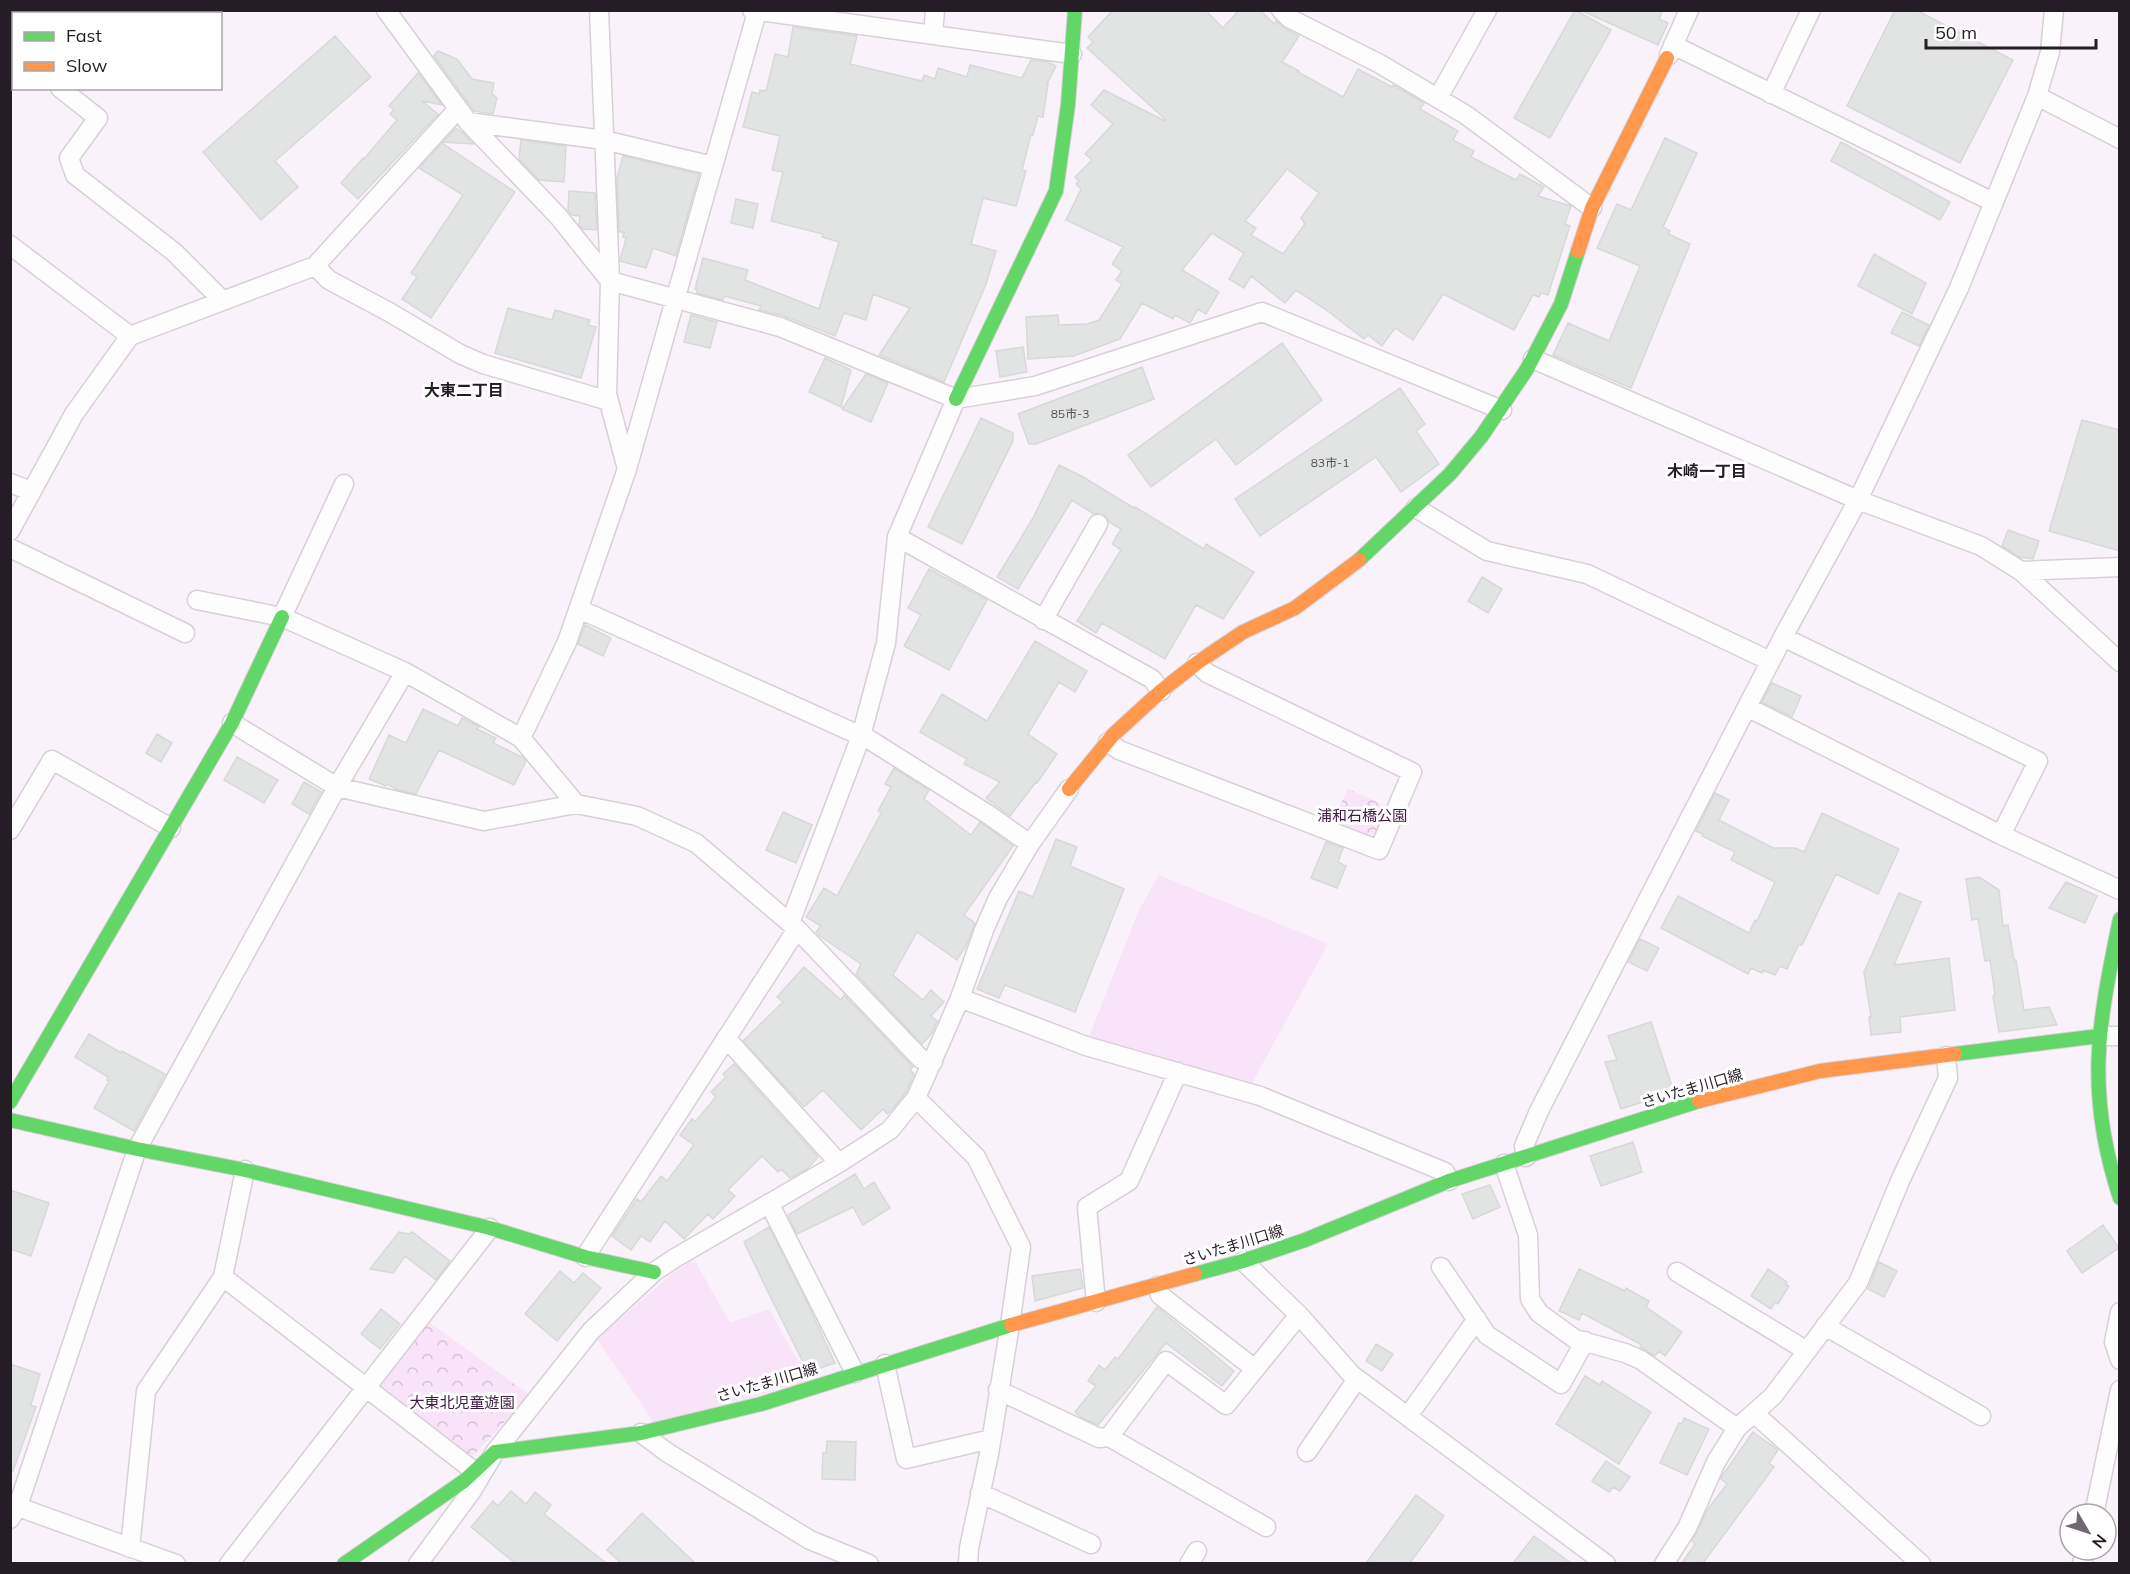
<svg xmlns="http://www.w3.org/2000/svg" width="2130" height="1574" viewBox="0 0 2130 1574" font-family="Mulish,'Noto Sans JP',sans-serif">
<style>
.park{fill:url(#park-crowns)}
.garden{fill:#f8e3f8}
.building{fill:#e1e4e2;stroke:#d7d9d8;stroke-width:1.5;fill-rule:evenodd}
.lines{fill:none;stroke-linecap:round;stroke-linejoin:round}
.street-casing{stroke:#d8cfd7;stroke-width:21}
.fast-casing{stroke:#d8cfd7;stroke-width:16}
.slow-casing{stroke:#d8cfd7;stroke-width:16}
.street{stroke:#fefdfe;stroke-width:18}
.fast{stroke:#63d668;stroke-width:14}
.slow{stroke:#ff974d;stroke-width:14}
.labels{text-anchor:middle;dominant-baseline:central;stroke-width:6;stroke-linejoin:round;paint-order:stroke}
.number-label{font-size:12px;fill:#555055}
.park-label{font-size:15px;fill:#3e1840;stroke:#fff}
.street-label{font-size:15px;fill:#251d25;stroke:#fff}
.neighbourhood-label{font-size:16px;font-weight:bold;fill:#251d25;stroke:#fff}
</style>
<defs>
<pattern id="park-crowns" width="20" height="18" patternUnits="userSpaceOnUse" patternTransform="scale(1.5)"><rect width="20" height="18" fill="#f8e3f8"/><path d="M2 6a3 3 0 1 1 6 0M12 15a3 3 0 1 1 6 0" fill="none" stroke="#d4c2d4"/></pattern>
</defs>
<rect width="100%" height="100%" fill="#faf2fa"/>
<path class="park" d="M1348 789 1392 809 1378 839 1361 835 1332 822Z
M426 1320 530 1395 472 1457 466 1461 373 1389Z"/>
<path class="garden" d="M1159 875 1328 944 1252 1083 1088 1040 1138 912Z
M694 1259 730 1323 769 1309 809 1381 654 1423 597 1339 673 1273Z"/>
<path class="building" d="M1113 10H1205L1223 28 1239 10H1260L1274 24 1276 21 1284 28 1299 36 1282 62 1299 71 1298 72 1343 97 1358 69 1392 87 1393 85 1424 103 1420 109 1458 131 1453 140 1474 151 1471 157 1516 180 1520 174 1544 187 1538 196 1571 206 1565 224 1570 226 1548 295 1541 293 1539 297 1533 295 1514 330 1443 294 1413 340 1395 328 1382 346 1368 335 1364 339 1325 309 1296 290 1285 303 1251 276 1244 288 1229 279 1244 253 1212 233 1182 270 1219 292 1206 314 1198 309 1190 323 1175 315 1173 319 1142 303 1120 339 1074 356 1028 359 1026 317 1058 315 1059 325 1087 324 1099 320 1122 284 1116 280 1122 271 1112 264 1123 247 1066 220 1081 189 1076 184 1079 181 1075 177 1092 160 1085 154 1113 124 1091 105 1104 90 1165 121 1166 120 1087 48 1093 42 1088 37ZM1287 169 1319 193 1301 218 1305 224 1283 254 1251 235 1256 228 1245 221Z
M1575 10 1611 30 1550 138 1514 118Z
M1580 10H1663L1659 19 1668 23 1658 45Z
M1895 10H1916L2013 60 1960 163 1847 106Z
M793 27 857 36 850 64 922 81 924 75 935 79 938 68 967 77 970 65 1022 78 1031 60 1048 62 1056 66 1047 84H1048L1043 117 1038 116 1033 135H1031L1022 170 1026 171 1016 206 983 198 971 244 996 251 986 284 944 382 879 355 910 308 873 294 866 320 844 313 835 336 781 315 759 310 761 306 724 296 723 300 697 293V289H695L703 258 748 270 745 280 819 309 839 242 822 237 823 234 771 221 783 172 772 170 780 136 743 127 752 92 759 94 760 90 766 91 775 54 788 57Z
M335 36 371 77 275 161 298 187 261 220 203 152Z
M438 51 457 59 472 79 494 83 492 94 497 98 493 114 474 111 434 56Z
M418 73 442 105 422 101 438 114 358 199 341 183 363 158 364 159 397 120 390 114 394 110 389 106Z
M456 128 463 133 473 144 443 142Z
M1665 138 1697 153 1663 227 1670 231 1668 234 1690 244 1631 388 1553 355 1568 323 1609 341 1640 266 1597 248 1617 204 1631 210Z
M521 140 566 146 564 182 539 180 519 159Z
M1841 142 1950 202 1940 220 1831 161Z
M442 143 515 192 431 318 402 299 417 277 411 273 463 195 419 168Z
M623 156 699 174 676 256 653 248 646 268 620 261 626 238 623 237 624 232H619L617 178Z
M569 191 595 193 597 230 583 229 579 225 580 216 572 215 568 210Z
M736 199 758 204 753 228 731 223Z
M1874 254 1926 283 1912 314 1858 286Z
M508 308 552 320 555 310 590 320 588 325 596 327 581 378 495 353Z
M1902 312 1929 325 1919 346 1891 333Z
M691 315 717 322 710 348 684 342Z
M1282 343 1322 400 1236 465 1216 439 1151 487 1128 455Z
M1023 347 1027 372 1000 377 996 351Z
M825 358 851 370 841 407 809 392Z
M1142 367 1154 399 1036 444H1029L1018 414Z
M866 374 888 383 871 422 842 409Z
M1400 388 1425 424 1416 431 1439 464 1401 492 1376 457 1260 536 1235 499Z
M981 418 1013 433V441L962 544 928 527Z
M2082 420 2120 430V551L2049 531Z
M1059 465 1083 477 1134 508 1135 507 1204 549 1206 544 1254 572 1223 619 1196 605 1165 659 1102 623 1096 633 1077 621 1121 550 1112 544 1121 529 1109 522 1104 515 1094 514 1072 500 1018 589 997 577 1033 518Z
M2008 530 2039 541 2033 559 2019 557 2002 546Z
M929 569 987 600 949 670 904 646 921 615 908 608Z
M1482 577 1502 589 1488 613 1468 601Z
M585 625 611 638 603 656 578 644Z
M1035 641 1087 671 1075 692 1059 682 1028 734 1057 754 1037 783 1036 782 1010 816 986 798 1000 782 964 764 967 759 920 732 942 694 987 721Z
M1772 683 1801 696 1792 717 1762 702Z
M423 709 458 726 462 718 479 727 477 729 496 738 493 743 522 757 526 761 514 785 439 750 416 794 398 790 387 784 386 786 369 779 389 735 406 743Z
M157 734 172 743 161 762 146 753Z
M237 757 278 780 264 803 224 780Z
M894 768 929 790 924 799 971 835 980 822 1013 846 964 915 975 923 966 946 957 960 917 932 893 975 923 1000 931 990 944 1002 931 1016 937 1021 932 1033 922 1044 856 974 861 964 820 936 816 932 821 926 806 917 824 888 837 896 881 813 878 811 891 787 885 784Z
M304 782 321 792 309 814 292 804Z
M1715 793 1729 800 1719 820 1773 848H1795L1804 852 1822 813 1899 849 1878 894 1836 874 1802 945 1799 944 1787 969 1780 966 1775 975 1763 970 1762 973 1751 968 1748 974 1661 928 1678 896 1749 933 1755 920 1757 921 1775 882 1731 860 1735 852 1702 836 1703 834 1696 831Z
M783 812 812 825 796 863 766 850Z
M1056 839 1077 847 1070 866 1124 889 1075 1012 1005 985 999 998 977 989 1019 891 1033 897Z
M1326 842 1343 848 1338 862 1346 866 1337 888 1311 878Z
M1979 877 1999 890 2003 926 2008 925 2014 960H2016L2024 1010 2049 1007 2057 1025 1999 1032 1993 996 1995 995 1990 960 1985 961 1978 919 1972 920 1966 879Z
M2066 882 2097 896 2085 923 2049 908Z
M1899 893 1921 902 1894 965 1949 958 1955 1010 1900 1017 1901 1032 1871 1035 1869 1017H1871L1864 972Z
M1640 939 1659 948 1647 971 1628 962Z
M804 967 841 1000 844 995 913 1067 910 1070 914 1074 906 1092 892 1110 887 1114 883 1109 861 1130 823 1090 804 1107 743 1041 783 1002 777 997Z
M1651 1022 1674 1092 1621 1109 1605 1062 1617 1060 1608 1036Z
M89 1034 121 1053 122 1051 165 1074 134 1131 94 1108 109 1081 107 1080 108 1077 75 1057Z
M734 1064 818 1157 807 1169 790 1178 781 1169 778 1172 762 1156 728 1190 735 1196 713 1219 708 1214 684 1239 665 1221 650 1242 641 1236 631 1250 612 1236 637 1199 641 1202 661 1176 667 1181 694 1145 680 1135 692 1119 695 1122 716 1097 711 1092 726 1077 723 1074Z
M1633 1142 1642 1172 1601 1186 1590 1156Z
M855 1174 864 1189 874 1182 890 1208 863 1225 853 1207 797 1234 788 1215Z
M1490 1185 1500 1207 1473 1219 1462 1194Z
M10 1190 49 1203 31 1256 10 1249Z
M2103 1225 2119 1248 2082 1273 2067 1251Z
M769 1227 804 1296 835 1363 808 1372 767 1290 744 1242Z
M399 1232 409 1234 412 1232 450 1261 436 1280 405 1256 393 1273 370 1269Z
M1879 1262 1897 1271 1884 1297 1868 1289Z
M1080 1269 1083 1288 1035 1301 1032 1276Z
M1579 1269 1625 1291 1626 1288 1649 1301 1646 1307 1682 1332 1665 1356 1659 1351 1655 1356 1640 1347 1642 1345 1582 1313 1579 1320 1559 1311Z
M1768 1269 1787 1282 1785 1284 1789 1286 1778 1304 1775 1302 1771 1309 1751 1296Z
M560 1271 574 1283 583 1273 601 1288 557 1341 525 1314Z
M1157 1307 1234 1371 1222 1386 1166 1343 1098 1425 1082 1418 1075 1412 1096 1386 1088 1381 1099 1365 1105 1370 1115 1357 1118 1359Z
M381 1309 400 1324 380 1349 361 1334Z
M1376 1344 1393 1354 1382 1371 1366 1361Z
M10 1364 40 1374 31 1405 36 1407 13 1471H10Z
M1585 1376 1600 1385 1602 1381 1651 1412 1619 1464 1556 1424Z
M1684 1418 1709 1429 1687 1475 1660 1463 1679 1423 1682 1424Z
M1753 1432 1778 1450 1769 1463 1774 1467 1703 1563H1682L1695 1544 1692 1541 1708 1509 1727 1484 1721 1479 1722 1476Z
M827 1441 856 1442 855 1480 822 1479 823 1453H826Z
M1606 1461 1630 1477 1620 1491 1613 1487 1609 1492 1592 1481Z
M511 1491 526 1504 535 1492 551 1505 544 1514 606 1563H515L471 1527 493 1501 498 1506Z
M1416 1495 1444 1516 1410 1563H1366Z
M642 1513 695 1563H621L607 1550Z
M1534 1536 1571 1563H1513Z"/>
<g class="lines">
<g class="street-casing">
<path id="street" d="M386 10 468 122 558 216 610 281 780 327 956 399 1035 386 1262 312 1502 410
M752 10 1072 54
M1281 10 1289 18 1380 64 1466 115 1592 208
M30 14 33 10
M933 35 935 10
M10 36 14 32
M1673 45 1993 202
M10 49 14 51
M1669 55 1689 10
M60 88 98 118 69 158 75 175 174 252 223 301
M1771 94 1811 10
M2037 96 2120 139
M1438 98 1487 10
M458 109 315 266 329 280 389 312 460 354 483 364 609 401
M468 122 604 140 713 166
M10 245 130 336
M1533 359 1858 500 1981 546 2021 571
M627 469 757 12
M10 483 31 491
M1416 508 1487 551 1587 574 1770 661
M10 531 74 414 130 336 315 266
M897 537 1152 679 1161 691
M10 548 185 633
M2120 567 2021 571 2120 662
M197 600 282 617 405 672 521 738 576 804
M579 609 870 740 989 815 1030 844
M282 617 344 484
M1043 620 1098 524
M1783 637 2038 761 2001 835
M1747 707 2001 835 2120 890
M232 723 337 787 484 821 576 804 637 816 696 843 797 929 921 1059 933 1062
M521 738 567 642 627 469 607 394 610 281 599 10
M1108 742 1119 750 1379 850 1412 772 1207 673 1197 663
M10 830 52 760 171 828
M790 923 861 736 886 643 897 537 956 399
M960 998 1086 1046 1260 1096 1445 1172 1449 1181
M2099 1036H2120
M726 1038 839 1163
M916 1098 976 1157 1021 1247 1010 1325 989 1454 969 1548 968 1564
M1526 1157 1524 1146 1539 1111 1783 637 1858 500 1959 288 2037 96 2050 52 2054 10
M1504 1164 1528 1235 1530 1299 1539 1313 1575 1339 1625 1353 1641 1360 1737 1428
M769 1203 855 1373
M585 1257 797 929
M1243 1261 1299 1315 1352 1375 1606 1564
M1441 1267 1487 1335 1561 1384 1585 1341
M1677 1272 1807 1351
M223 1277 474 1471
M1157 1286 1160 1295 1255 1369
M1096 1302 1087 1207 1129 1181 1178 1072
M2120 1312 2114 1342 2120 1360
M1825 1326 1981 1416
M885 1364 906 1459 991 1439
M998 1390 1099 1438 1109 1437 1266 1527
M1754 1413 1921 1564
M1408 1416 1477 1319
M641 1433 668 1453 810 1540 869 1564
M1109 1437 1166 1361 1226 1405 1299 1315
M1307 1452 1357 1379
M980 1493 1091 1544
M10 1504 176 1564
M2094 1514 2120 1390
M10 1519 18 1506 137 1149 337 787 405 672
M130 1548 146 1391 223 1277 245 1170
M229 1564 490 1228
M418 1564 471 1492 495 1452 591 1331 654 1272 675 1258 839 1163 890 1130 916 1098 960 998 984 930 998 898 1030 844 1069 789
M1189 1564 1197 1551
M1664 1564 1687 1528 1716 1462 1737 1428 1773 1396 1858 1283 1900 1181 1948 1078 1946 1056
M2082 1564 2085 1550"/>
</g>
<g class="fast-casing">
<path id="fast" d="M956 399 1056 191 1068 105 1075 10
M1359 560 1450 474 1481 437 1527 369 1561 304 1578 251
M2120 919C2098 1025 2085 1092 2120 1198
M1955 1054 2099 1036
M10 1102 232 723 282 617
M10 1120 137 1149 245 1170 490 1228 585 1257 654 1272
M1195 1274 1243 1261 1305 1240 1449 1181 1699 1101
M344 1564 464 1481 495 1452 641 1433 761 1404 1011 1325"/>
</g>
<g class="slow-casing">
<path id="slow" d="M1578 251 1592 208 1667 58
M1069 789 1113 735 1161 691 1197 663 1243 632 1295 608 1359 560
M1699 1101 1820 1071 1955 1054
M1011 1325 1195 1274"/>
</g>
<use href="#street" class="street"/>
<use href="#fast" class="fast"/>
<use href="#slow" class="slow"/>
</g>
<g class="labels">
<g class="number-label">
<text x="1070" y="413">85市-3</text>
<text x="1330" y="462">83市-1</text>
</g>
<g class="park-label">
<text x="1362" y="815">浦和石橋公園</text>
<text x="462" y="1402">大東北児童遊園</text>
</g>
<g class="street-label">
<text transform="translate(1692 1088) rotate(-16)">さいたま川口線</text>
<text transform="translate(1233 1245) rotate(-17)">さいたま川口線</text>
<text transform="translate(767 1382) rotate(-16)">さいたま川口線</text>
</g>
<g class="neighbourhood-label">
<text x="464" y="390">大東二丁目</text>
<text x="1707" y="471">木崎一丁目</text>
</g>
</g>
<rect width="2130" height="1574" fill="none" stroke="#251d25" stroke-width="24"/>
<rect x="12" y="12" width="210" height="78" fill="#ffffff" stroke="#a8a5a8" stroke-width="1.5"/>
<rect x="24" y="32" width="30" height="9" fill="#63d668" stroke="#a8a5a8" stroke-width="1.5"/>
<text x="66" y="42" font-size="18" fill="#251d25">Fast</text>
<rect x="24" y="62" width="30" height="9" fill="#ff974d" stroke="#a8a5a8" stroke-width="1.5"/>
<text x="66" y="72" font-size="18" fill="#251d25">Slow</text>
<g transform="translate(2088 1532) rotate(129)"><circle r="28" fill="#ffffff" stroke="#a8a5a8" stroke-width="1.5"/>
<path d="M0-4.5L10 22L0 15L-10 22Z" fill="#706870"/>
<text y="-9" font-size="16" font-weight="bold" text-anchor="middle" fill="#251d25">N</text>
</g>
<path d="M1926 39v9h170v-9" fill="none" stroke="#251d25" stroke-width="3"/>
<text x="1935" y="39" font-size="18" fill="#251d25" stroke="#ffffff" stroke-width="4.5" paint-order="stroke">50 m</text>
</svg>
